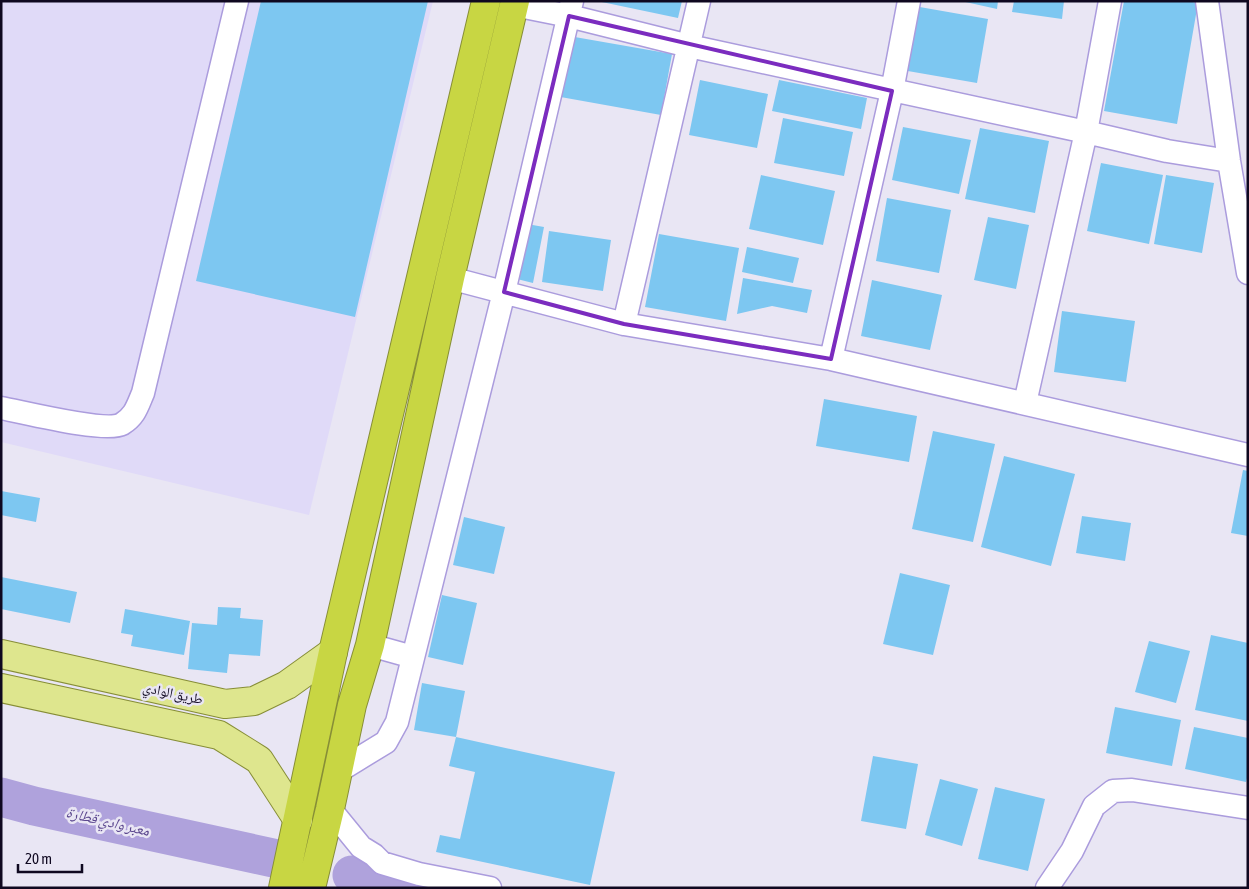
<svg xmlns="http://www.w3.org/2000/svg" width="1249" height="889" viewBox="0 0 1249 889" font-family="'Asap Condensed','Noto Naskh Arabic',sans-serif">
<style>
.built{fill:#e0daf8}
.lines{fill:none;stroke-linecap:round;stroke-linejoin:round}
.river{stroke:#afa2dc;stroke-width:39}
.building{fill:#7dc7f1}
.minor-casing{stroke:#ab9cdd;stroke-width:25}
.major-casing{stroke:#878e37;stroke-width:30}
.highway-casing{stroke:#878e37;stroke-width:30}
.minor{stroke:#fff;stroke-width:22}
.major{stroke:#dee68e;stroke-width:28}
.highway{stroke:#c8d643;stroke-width:28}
.marked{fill:none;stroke:#7b2cbf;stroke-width:4;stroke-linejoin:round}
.labels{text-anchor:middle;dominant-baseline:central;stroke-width:5;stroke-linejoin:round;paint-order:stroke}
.street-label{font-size:14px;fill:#0f0820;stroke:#e9e6f4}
.water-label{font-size:15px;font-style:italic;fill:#5c488f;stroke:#e9e6f4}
</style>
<rect width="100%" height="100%" fill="#e9e6f4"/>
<path class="built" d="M1 1H433L309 515 1 442Z"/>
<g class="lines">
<path class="river" d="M1 797 34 806 273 858
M352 875 411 888"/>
</g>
<path class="building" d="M261 1H428L355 317 196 281Z
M597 1H682L678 18Z
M961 1H998L997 9Z
M1014 1H1064L1062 19 1012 12Z
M1124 1H1187L1198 3 1177 124 1104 111Z
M914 6 988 19 977 83 902 70Z
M569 36 672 54 661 115 555 96Z
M700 80 768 94 757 148 689 135Z
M779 80 867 98 861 129 772 111Z
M783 118 853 132 844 176 774 163Z
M903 127 971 140 959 194 892 180Z
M980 128 1049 141 1035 213 965 199Z
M1101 163 1163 175 1149 244 1087 231Z
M761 175 835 191 823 245 749 229Z
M1166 175 1214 183 1202 253 1154 244Z
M887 198 951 210 939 273 876 261Z
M988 217 1029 225 1016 289 974 280Z
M527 224 544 227 533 283 513 278Z
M549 231 611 240 603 291 542 282Z
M659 234 739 248 726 321 645 307Z
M747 247 799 258 793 283 742 272Z
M743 278 812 290 807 313 772 306 737 314Z
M872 280 942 295 930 350 861 336Z
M1062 311 1135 321 1126 382 1054 372Z
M824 399 917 416 909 462 816 446Z
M933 431 995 444 973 542 912 529Z
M1004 456 1075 474 1051 566 981 547Z
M1243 470 1248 471V536L1231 533Z
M1 491 40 498 36 522 1 515Z
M1082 516 1131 523 1125 561 1076 553Z
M464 517 505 527 494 574 453 565Z
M900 573 950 585 933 655 883 644Z
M1 577 77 592 70 623 1 609Z
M442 595 477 603 463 665 428 657Z
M218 607 241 608 240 618 263 620 260 656 229 654 227 673 188 669 192 623 217 625Z
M125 609 190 621 184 655 131 646 133 635 121 633Z
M1211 635 1248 643V721L1195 710Z
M1149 641 1190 651 1176 703 1135 692Z
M422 683 465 691 456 737 414 730Z
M1115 707 1181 720 1172 766 1106 753Z
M1194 727 1248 738V774L1246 782 1185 769Z
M456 737 615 772 590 885 436 852 440 835 460 839 475 772 449 766Z
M873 756 918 764 906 829 861 821Z
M940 779 978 789 962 846 925 835Z
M995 787 1045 799 1028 871 978 859Z"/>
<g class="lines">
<g class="minor-casing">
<path id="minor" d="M1207 1 1229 161 1248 273
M514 5 569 16 689 46 1086 132 1167 151 1229 161
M450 278 624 324 831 359 1248 455
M624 324 699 1
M831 359 892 91 909 1
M1025 403 1086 132 1110 1
M1 408C23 412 106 433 122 424 135 416 137 407 143 393L237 1
M370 645 413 657
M337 772 386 742 397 722 504 292 572 1
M330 809 361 847 374 855 382 863 419 874 490 888
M1047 888 1072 851 1094 806 1113 791 1132 790 1248 808"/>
</g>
<g class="major-casing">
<path id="major" d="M1 654 225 704 254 701 287 685 333 652
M1 688 219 735 259 760 298 820"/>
</g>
<g class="highway-casing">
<path id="highway" d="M283 888 333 652 486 1
M311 888 330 809 352 705 370 645 450 278 515 1"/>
</g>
<use href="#minor" class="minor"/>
<use href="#major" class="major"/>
<use href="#highway" class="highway"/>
</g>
<path class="marked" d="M569 16 892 91 831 359 624 324 504 292Z"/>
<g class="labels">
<g class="street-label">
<text transform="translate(173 693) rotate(12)">طريق الوادي</text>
</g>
<g class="water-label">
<text transform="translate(108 821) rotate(13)">معبر وادي قطّارة</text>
</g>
</g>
<rect width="1249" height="889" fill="none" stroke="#0f0820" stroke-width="5"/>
<path d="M18 864v8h64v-8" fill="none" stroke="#0f0820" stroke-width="2.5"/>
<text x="25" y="864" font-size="15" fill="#0f0820" stroke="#e9e6f4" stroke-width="4" paint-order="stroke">20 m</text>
</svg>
